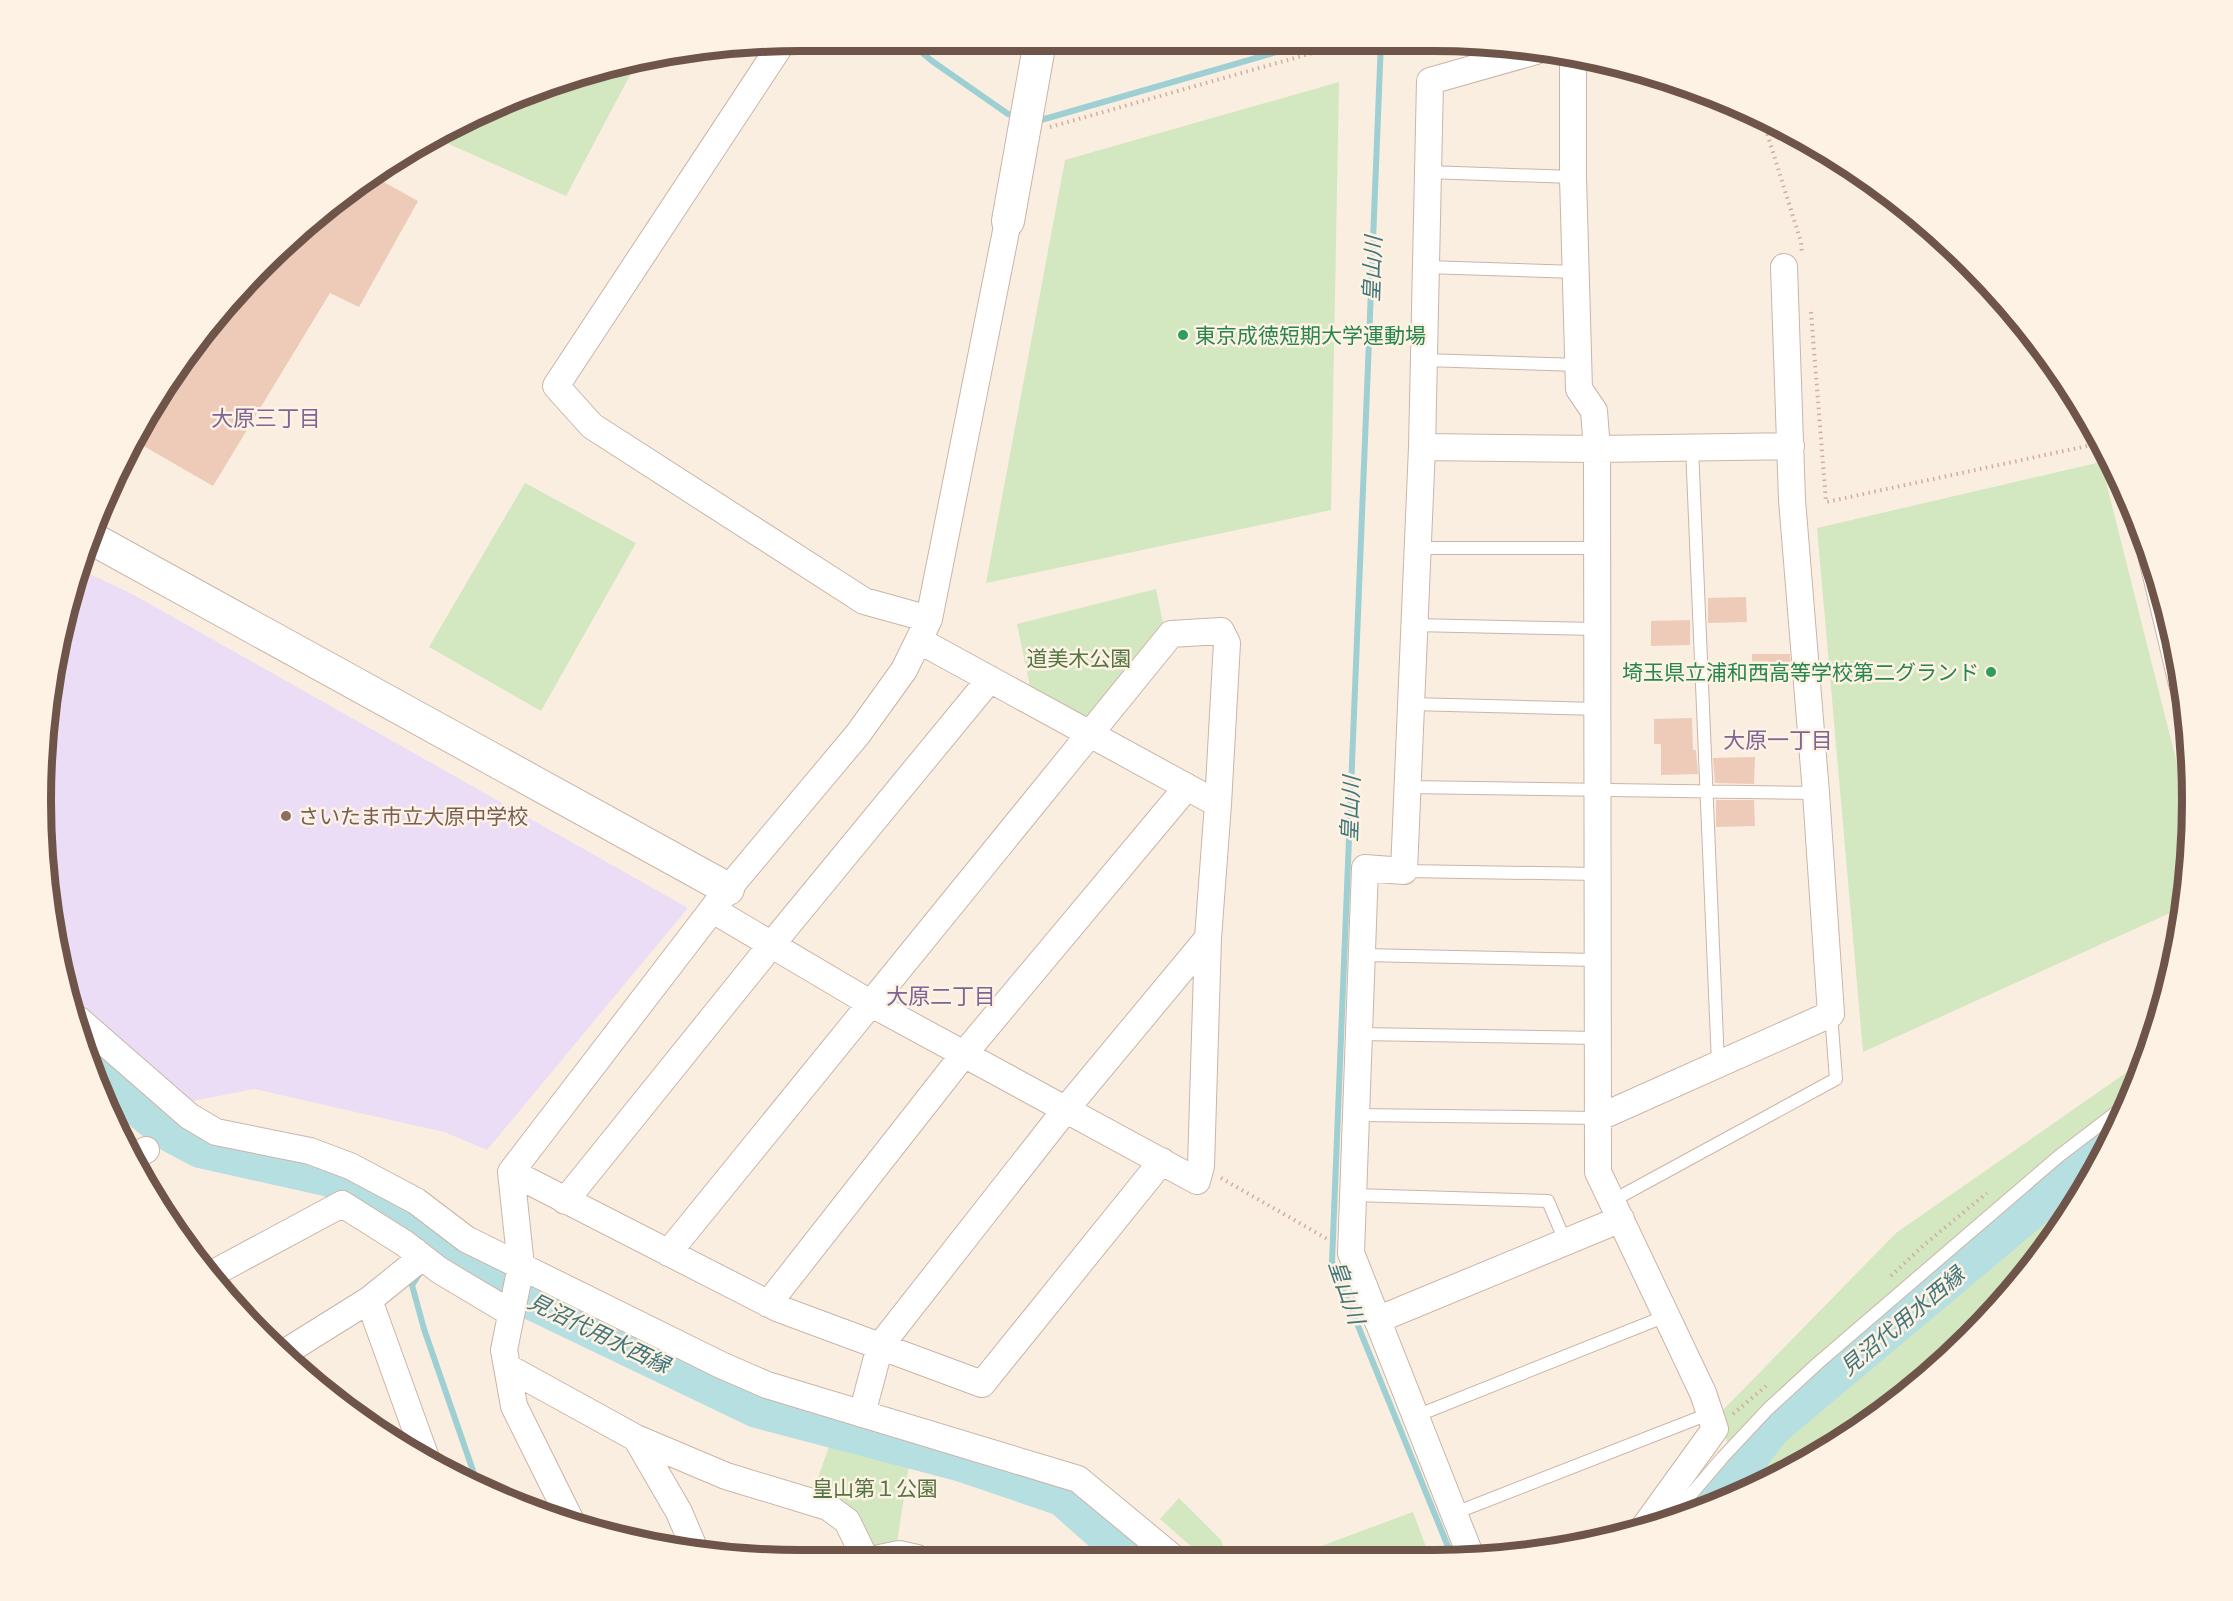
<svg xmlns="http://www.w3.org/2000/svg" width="2233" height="1601" viewBox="0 0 2233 1601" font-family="Mulish,'Noto Sans JP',sans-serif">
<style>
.education{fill:#ebddf6}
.green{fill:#d3e7c0}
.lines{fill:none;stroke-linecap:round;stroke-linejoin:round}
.stream{stroke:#9dcfd3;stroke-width:6}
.river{stroke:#b6dfe2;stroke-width:38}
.building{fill:#eecab9}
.service-casing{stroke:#cab5a8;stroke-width:14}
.minor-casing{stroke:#cab5a8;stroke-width:28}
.tertiary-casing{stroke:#cab5a8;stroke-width:34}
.path{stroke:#d2ad9d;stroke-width:4;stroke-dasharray:1.5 4.5;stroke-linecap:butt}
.service{stroke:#fff;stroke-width:12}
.minor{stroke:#fff;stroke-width:26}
.tertiary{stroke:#fff;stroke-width:32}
.leisure-dot{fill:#2e9e5b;stroke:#fef2e5;stroke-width:2}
.education-dot{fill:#8d6e63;stroke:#fef2e5;stroke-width:2}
.labels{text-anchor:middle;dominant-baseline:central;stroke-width:5;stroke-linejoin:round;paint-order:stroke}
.leisure-label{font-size:21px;fill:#27864d;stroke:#fef2e5;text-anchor:start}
.park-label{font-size:21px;fill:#557542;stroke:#fef2e5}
.education-label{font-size:21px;fill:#785e54;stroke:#fef2e5;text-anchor:start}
.water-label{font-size:22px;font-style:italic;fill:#41777b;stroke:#fef2e5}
.neighbourhood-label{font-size:22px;fill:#7f6593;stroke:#fef2e5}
.rim{fill:none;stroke:#6f5449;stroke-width:8}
</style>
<rect width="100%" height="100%" fill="#faeee0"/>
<path class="education" d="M79 569 134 595 688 908 487 1150 444 1132 254 1089 188 1102 75 1002 47 899V701L66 603Z"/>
<path class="green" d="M637 62 566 196 433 137 465 119 603 66Z
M1339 82 1331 510 986 583 1065 160Z
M2101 462 2190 815 2191 851 2181 908 1863 1052 1817 528Z
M525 483 636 543 541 711 429 647Z
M1156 589 1164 628 1091 720 1030 687 1017 624Z
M2143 1061 2114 1137 2035 1263 1997 1304 1991 1305 1974 1329 1933 1372 1768 1482 1685 1514 1730 1461 1722 1411 1896 1233Z
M829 1447 909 1465 897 1542 879 1547 871 1544C858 1509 847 1502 813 1491Z
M1179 1498 1221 1540 1226 1556H1202L1160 1519Z
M1413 1512 1429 1555H1297Z"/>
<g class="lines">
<path class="stream" d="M908 41 932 61 1008 114 1018 116
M1381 41 1332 1262 1451 1554
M1034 119 1041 120 1315 41
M433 1259 441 1250
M420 1273 412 1285 424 1329 479 1488"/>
<path class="river" d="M91 1064 148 1116 172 1134 200 1149 330 1178 375 1202 436 1247 488 1280 757 1409 962 1463 1062 1497 1129 1556
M1715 1502 1772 1428 2040 1203 2103 1154"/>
</g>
<path class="building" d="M371 175 418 201 359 307 330 293 213 486 135 441 229 299Z
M1746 597 1747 622 1708 623V598Z
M1690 620V645L1651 646V621Z
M1752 654H1790L1791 678 1752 679Z
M1692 718 1693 750H1696L1698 774 1661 775V744H1654V719Z
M1755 757 1754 784 1715 783 1713 758Z
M1716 800H1754L1755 826 1716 827Z"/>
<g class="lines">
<g class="service-casing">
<path id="service" d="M1428 172 1573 177
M1426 267 1576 272
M1424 360 1579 365
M1692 447 1718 1064
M1418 548H1597
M1414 625 1598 629
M1411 704 1598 709
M1408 787 1816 793
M1404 871 1598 874
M1362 955 1598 960
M1359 1034 1598 1038
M1356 1115 1598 1118
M1353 1195 1548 1201 1565 1241
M1612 1201 1836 1079 1831 1014
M1416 1416 1666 1316
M1455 1513 1711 1413
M1670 1519 1723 1457 1768 1409 1818 1363 2059 1156 2127 1104"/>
</g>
<g class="minor-casing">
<path id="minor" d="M782 43 556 386 592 426 864 601 929 619
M1573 54V177L1579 389 1594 411 1597 449 1598 1172 1703 1393 1715 1429 1642 1530
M1422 447 1597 449 1791 446
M2151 554 2182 684
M713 910 870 1003 1197 1181 1201 1166 1208 938 1218 804 920 641
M79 1020 189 1116 216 1132 310 1151 350 1166 416 1201 466 1239 721 1365 767 1385 1078 1479 1171 1556
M1598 1118 1831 1014 1816 793 1792 500 1784 267
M131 1158 146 1150
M511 1172 777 1308 982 1384 1162 1161
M565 1201 772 944 990 679
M668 1253 1171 634 1221 631 1227 643 1218 804
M210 1275 342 1204 404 1243 439 1270 511 1313
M369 1300 426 1458
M768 1304 964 1054 1187 787
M1377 1320 1621 1219
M284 1353 369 1300 416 1262 415 1251
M507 1367 636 1438 726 1476 828 1507 847 1521 865 1558
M862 1414 880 1346 1066 1109 1208 938
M636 1438 679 1512 695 1550
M572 1523 514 1406 504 1350 521 1266 511 1172 728 889 858 734 904 670 929 619 1008 221
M1470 1554 1351 1253 1365 868 1404 871 1422 447 1430 81 1536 51
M880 1558 899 1554 917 1558"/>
</g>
<g class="tertiary-casing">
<path id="tertiary" d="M1008 221 1040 41
M91 538 728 889"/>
</g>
<path class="path" d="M1762 117 1801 242 1802 254
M1050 127 1355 41
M1811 312 1826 502 2101 443
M1221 1178 1329 1240
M1891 1276 1925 1244 1987 1193
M1733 1414 1766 1386"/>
<use href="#service" class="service"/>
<use href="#minor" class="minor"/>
<use href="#tertiary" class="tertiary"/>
</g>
<g class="leisure-dot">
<circle cx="1183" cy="335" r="6"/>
<circle cx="1991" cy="672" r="6"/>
</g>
<circle class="education-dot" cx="286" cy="816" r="6"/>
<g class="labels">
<g class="leisure-label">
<text x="1195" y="335">東京成徳短期大学運動場</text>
<text x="1979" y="672" text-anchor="end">埼玉県立浦和西高等学校第二グランド</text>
</g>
<g class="park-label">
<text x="1079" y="658">道美木公園</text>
<text x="875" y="1488">皇山第１公園</text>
</g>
<g class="education-label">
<text x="298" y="816">さいたま市立大原中学校</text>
</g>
<g class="water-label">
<text transform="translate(1372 269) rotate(-88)">皇山川</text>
<text transform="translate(1350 809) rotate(-88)">皇山川</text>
<text transform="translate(1347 1292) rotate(71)">皇山川</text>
<text transform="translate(1902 1321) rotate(-40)">見沼代用水西縁</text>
<text transform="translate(599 1333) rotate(26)">見沼代用水西縁</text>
</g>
<g class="neighbourhood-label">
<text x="266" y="418">大原三丁目</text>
<text x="1778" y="740">大原一丁目</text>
<text x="941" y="996">大原二丁目</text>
</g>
</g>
<path d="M0 0H2233V1601H0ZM800 51H1433A749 749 0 0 1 2182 800V801A749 749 0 0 1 1433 1550H800A749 749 0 0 1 51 801V800A749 749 0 0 1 800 51Z" fill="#fef2e5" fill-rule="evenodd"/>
<path class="rim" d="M800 51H1433A749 749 0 0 1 2182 800V801A749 749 0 0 1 1433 1550H800A749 749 0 0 1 51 801V800A749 749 0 0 1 800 51Z"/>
</svg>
